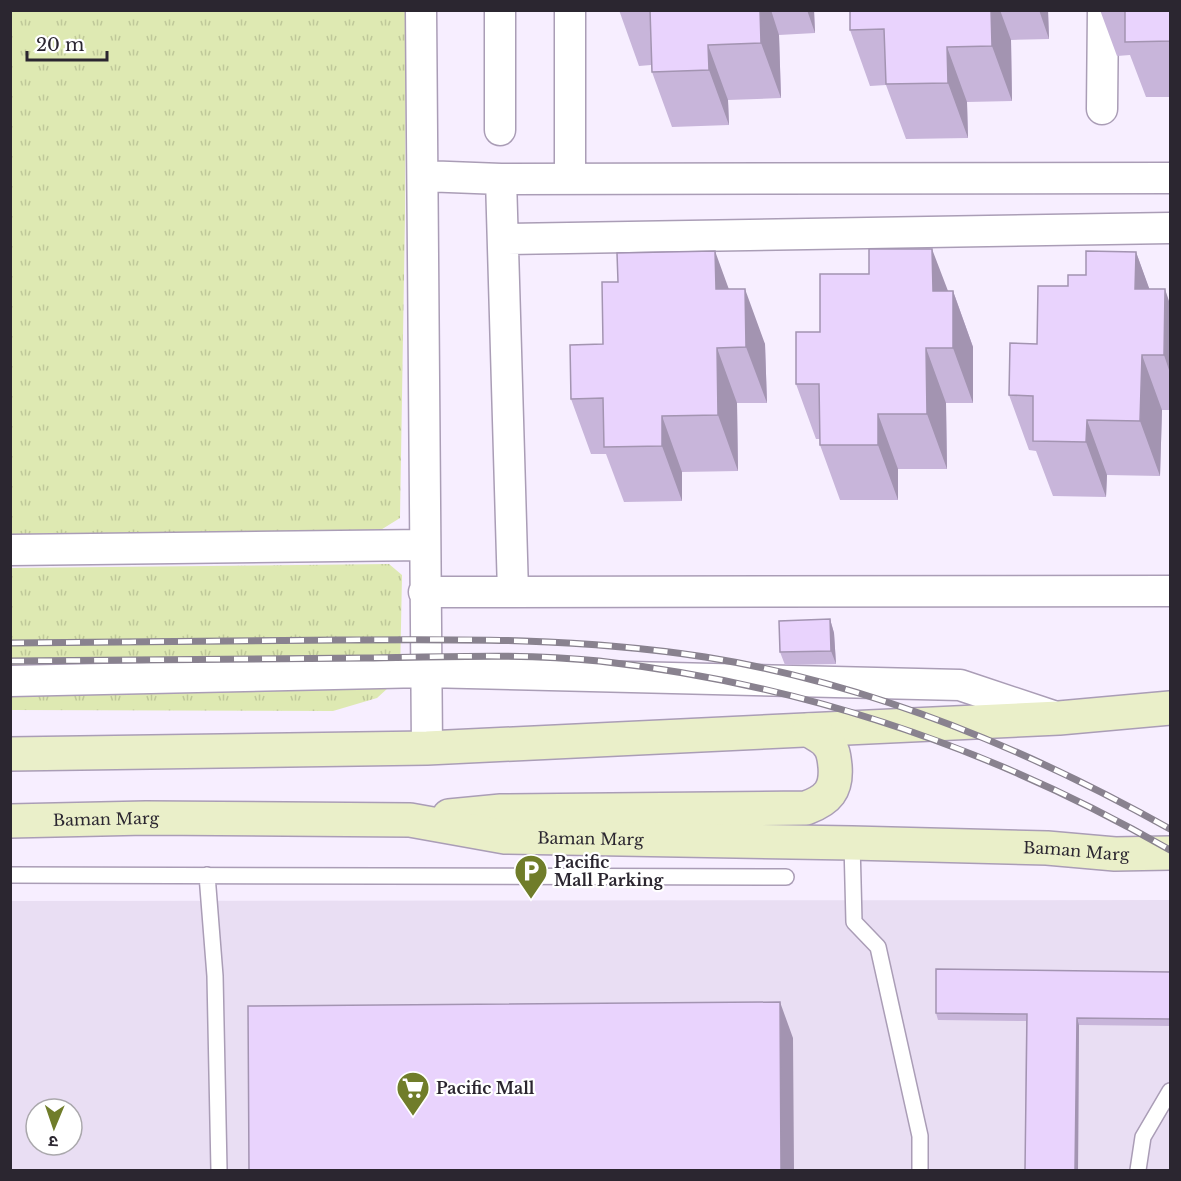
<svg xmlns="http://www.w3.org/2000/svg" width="1181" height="1181" viewBox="0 0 1181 1181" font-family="'Libre Baskerville','Noto Sans Devanagari',serif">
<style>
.built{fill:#e9def3;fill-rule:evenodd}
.grass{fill:url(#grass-tufts)}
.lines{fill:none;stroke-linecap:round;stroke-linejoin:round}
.service-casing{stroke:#aa9db6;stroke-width:18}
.minor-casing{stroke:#aa9db6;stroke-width:33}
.secondary-casing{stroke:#aa9db6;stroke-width:36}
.service{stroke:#fff;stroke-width:15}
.minor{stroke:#fff;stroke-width:30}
.secondary{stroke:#eaefc9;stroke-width:33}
.rail-casing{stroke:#89828f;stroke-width:7}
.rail{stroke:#fff;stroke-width:4.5;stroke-dasharray:14;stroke-linecap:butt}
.wall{fill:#c8b5da}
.shaded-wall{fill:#a394b1}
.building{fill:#e9d3fd;stroke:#a394b1;stroke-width:1.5}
.labels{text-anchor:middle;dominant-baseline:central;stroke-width:4.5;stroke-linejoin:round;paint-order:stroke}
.street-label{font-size:16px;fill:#2b2630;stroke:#fff}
.poi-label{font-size:16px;font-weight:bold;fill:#2b2630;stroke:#fff;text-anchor:start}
</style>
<defs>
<pattern id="grass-tufts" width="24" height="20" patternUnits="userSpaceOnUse" patternTransform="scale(1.5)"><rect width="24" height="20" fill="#dee9b2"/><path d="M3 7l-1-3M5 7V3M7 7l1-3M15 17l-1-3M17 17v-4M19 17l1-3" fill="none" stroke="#bfc899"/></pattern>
</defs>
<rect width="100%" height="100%" fill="#f7eeff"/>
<path class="built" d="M1170 900V1170H11L10 901ZM36 1109H72V1145H36Z"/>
<path class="grass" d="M10 11H406L405 216 400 518 363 541 11 545Z
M389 564 402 575 400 677 377 698 333 711 11 710 10 568Z"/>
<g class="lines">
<g class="service-casing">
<path id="service" d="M852 843 854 922 878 947 920 1136V1170
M10 875 786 877
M207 875 215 976 219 1170
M1138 1170 1143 1137 1170 1091"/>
</g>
<g class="minor-casing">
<path id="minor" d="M421 10 427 748
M570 10V179
M1102 109 1103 10
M500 130V10
M423 176 501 179 1170 178
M501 179 513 592
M503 239 1170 228
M10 550 425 545
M424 592 1170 591
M10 681 426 672 960 685 1053 716"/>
</g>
<g class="secondary-casing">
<g id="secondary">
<path d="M10 754 427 748 1059 718 1170 708"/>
<path d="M449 816 501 811 806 808C828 800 837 790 835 766 834 758 834 751 828 744 824 738 815 734 809 730"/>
<path id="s1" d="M10 821 146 818 410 820 505 837 852 843 1047 848 1115 854 1170 853"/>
</g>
</g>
<use href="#service" class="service"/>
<use href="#minor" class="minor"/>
<use href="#secondary" class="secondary"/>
<g class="rail-casing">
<path id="rail" d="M10 643C120 642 230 641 340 640 465 639 582 638 705 657 868 683 1027 749 1170 829
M10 661C129 660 247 659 365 658 442 657 521 653 599 661 804 684 992 748 1170 850"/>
</g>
<use href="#rail" class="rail"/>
</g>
<path class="wall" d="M619 10H814L815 33 779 35 781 98 728 100 729 125 672 127 652 72 651 65 639 66Z
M850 10H1048L1049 39 1011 40 1012 101 967 102 968 138 906 139 886 85 870 86 850 30Z
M1100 10H1170V97H1146L1130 55 1117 56Z
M1136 252 1149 289 1170 304V410H1162L1160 476 1107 475 1106 497 1053 496 1036 451 1029 450 1009 395 1068 286 1086 275Z
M729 289 765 344 767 403H737L738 471 682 472V501L624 502 606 454H591L571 399 603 344Z
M948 291H953L973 347V403H946L947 469H898V500H840L820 445V439H816L796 384Z
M830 619 834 633 836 664 785 665 780 652Z
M1170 972V1026L1079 1025 1078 1170H1025L1026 1021 938 1020 936 1013Z"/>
<path class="shaded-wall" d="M760 10H771L779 35 781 98 761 43Z
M807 10H814L815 33Z
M991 10H1000L1011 40 1012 101 992 46Z
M1039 10H1048L1049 39Z
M708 45 728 100 729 125 709 70Z
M947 47 967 102 968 138 948 83Z
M932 249 953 304 933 291Z
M715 251 735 306 716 289Z
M1136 252 1156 307 1135 289Z
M745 289 765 344 767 403 746 347Z
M1165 289 1170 304V373L1164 355Z
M953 291 973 347V403L953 348Z
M717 348 737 403 738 471 718 415Z
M926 348 946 403 947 469 927 414Z
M1142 355 1162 410 1160 476 1140 421Z
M878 414 898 469V500L878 445Z
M662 416 682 472V501L662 446Z
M1087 420 1107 475 1106 497 1086 442Z
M830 619 834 633 836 664 831 651Z
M780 1002 793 1038 794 1170H781Z
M1077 1018 1079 1025 1078 1170H1075Z"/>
<path class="building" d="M650 10H760L761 43 708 45 709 70 652 72Z
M850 10H991L992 46 947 47 948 83 886 84 884 29 850 30Z
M1125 10H1170V41L1125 42Z
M869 249H932L933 291H953V348H926L927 414H878V445H820L819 384H796V332H820V274H869Z
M715 251 716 289H745L746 347 717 348 718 415 662 416V446L604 447 603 398 571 399 570 345 603 344 602 282H618L617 253Z
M1086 251 1136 252 1135 289H1165L1164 355H1142L1140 421 1087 420 1086 442 1033 441V396L1009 395 1010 343 1037 344 1038 286H1068V275H1086Z
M830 619 831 651 780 652 779 621Z
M936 969 1170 972V1019L1077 1018 1075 1170H1025L1027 1014 936 1013Z
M780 1002 781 1170H249L248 1006Z"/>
<defs>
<g id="parking-pin" transform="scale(1.725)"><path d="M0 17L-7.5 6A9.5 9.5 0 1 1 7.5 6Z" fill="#707d2a" stroke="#fff"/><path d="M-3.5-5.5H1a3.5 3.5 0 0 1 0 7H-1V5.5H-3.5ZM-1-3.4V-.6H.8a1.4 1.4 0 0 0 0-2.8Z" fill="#fff"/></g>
<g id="supermarket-pin" transform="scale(1.725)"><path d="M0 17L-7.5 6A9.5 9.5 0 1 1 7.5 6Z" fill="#707d2a" stroke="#fff"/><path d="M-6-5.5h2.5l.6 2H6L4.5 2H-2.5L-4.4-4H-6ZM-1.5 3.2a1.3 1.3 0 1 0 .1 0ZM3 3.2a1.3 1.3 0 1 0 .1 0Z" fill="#fff"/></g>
</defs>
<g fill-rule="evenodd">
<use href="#parking-pin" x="531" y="871"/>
<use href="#supermarket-pin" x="413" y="1088"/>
</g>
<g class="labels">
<g class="street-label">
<text stroke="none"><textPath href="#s1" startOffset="96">Baman Marg</textPath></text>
<text stroke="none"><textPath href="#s1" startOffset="582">Baman Marg</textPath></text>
<text stroke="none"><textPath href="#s1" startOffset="1068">Baman Marg</textPath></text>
</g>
<g class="poi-label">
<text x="554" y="862">Pacific<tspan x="554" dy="18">Mall Parking</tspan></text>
<text x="436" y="1088">Pacific Mall</text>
</g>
</g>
<rect width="1181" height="1181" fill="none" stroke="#2b2630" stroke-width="24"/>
<g transform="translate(54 1127) rotate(182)"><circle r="28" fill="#ffffff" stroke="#aaa8ac" stroke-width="1.5"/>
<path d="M0-4.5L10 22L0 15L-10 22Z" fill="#707d2a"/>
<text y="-9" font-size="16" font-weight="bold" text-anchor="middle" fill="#2b2630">उ</text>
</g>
<path d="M27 51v9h80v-9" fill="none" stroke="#2b2630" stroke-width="3"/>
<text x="36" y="51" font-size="18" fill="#2b2630" stroke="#ffffff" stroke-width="4.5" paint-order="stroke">20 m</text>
</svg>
